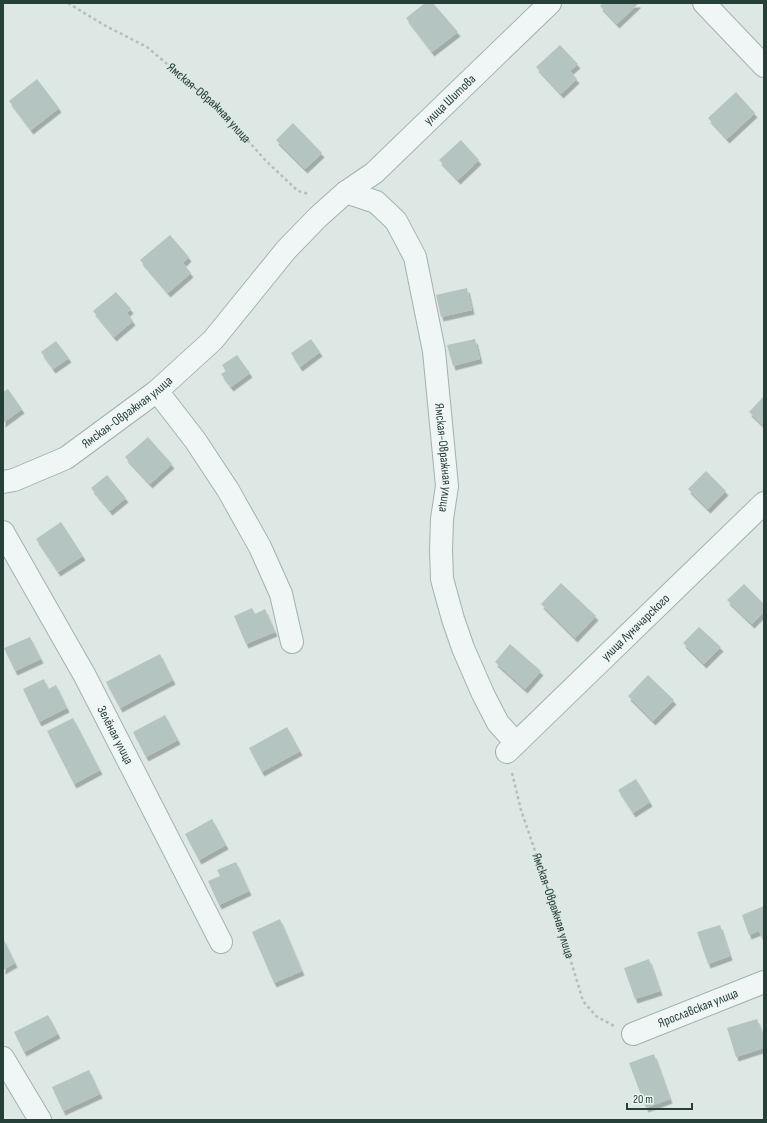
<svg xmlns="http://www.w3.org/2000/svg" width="767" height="1123" viewBox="0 0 767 1123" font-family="'Sofia Sans Condensed',sans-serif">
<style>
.building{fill:#b4c5c1;filter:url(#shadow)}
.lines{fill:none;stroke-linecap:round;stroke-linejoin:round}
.minor-casing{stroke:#a2b2ae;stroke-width:24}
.path{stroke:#b3bfbd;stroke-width:2.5;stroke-dasharray:3 3;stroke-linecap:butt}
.minor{stroke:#f0f6f5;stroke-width:22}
.labels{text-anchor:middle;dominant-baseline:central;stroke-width:4;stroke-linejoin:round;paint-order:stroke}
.street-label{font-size:13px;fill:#254039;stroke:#ecf6f3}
</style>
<defs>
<filter id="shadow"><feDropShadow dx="2.5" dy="4.5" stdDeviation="0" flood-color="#0004"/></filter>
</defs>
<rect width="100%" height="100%" fill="#dde8e5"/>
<path class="building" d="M425 3H433L458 32 432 52 406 18Z
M603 3H639L617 24 600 6Z
M560 45 578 64 570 71 577 79 561 94 536 67Z
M37 79 59 108 31 130 9 101Z
M736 92 755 113 727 139 708 118Z
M293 123 322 153 305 169 276 140Z
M461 140 479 160 458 180 439 160Z
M170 235 189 257 183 263 191 273 168 293 140 260Z
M467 288 472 310 441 317 436 295Z
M116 292 131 309 127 313 133 321 114 337 93 311Z
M311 339 320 352 300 367 291 353Z
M475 339 480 359 453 366 447 345Z
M56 341 69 358 53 369 41 352Z
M237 355 250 373 231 387 221 374 226 371 222 365Z
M8 389 22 409 3 423V392Z
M764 396V426L749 412Z
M148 437 172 464 150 484 125 457Z
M706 471 726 491 708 509 688 489Z
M107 475 126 498 110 511 91 488Z
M61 522 83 556 58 572 36 539Z
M561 583 596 616 575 638 541 604Z
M744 584 764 604V612L752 624 727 600Z
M252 608 255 614 265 609 275 632 246 644 234 616Z
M699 627 721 647 704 664 683 643Z
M30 637 41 659 15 671 4 648Z
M510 644 541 671 525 689 495 662Z
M160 654 173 680 120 708 106 682Z
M648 675 674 700 653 721 628 696Z
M44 679 48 689 56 685 67 708 39 722 23 689Z
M165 715 178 740 146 757 133 732Z
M73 718 100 770 74 784 47 731Z
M287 727 300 751 262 772 249 748Z
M636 779 650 802 633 813 618 790Z
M212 819 226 845 199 860 185 834Z
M236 862 249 891 219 905 208 881 220 876 217 870Z
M764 906V943L759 931 749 935 742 915Z
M280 919 302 971 274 983 252 932Z
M720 925 730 956 708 964 697 932Z
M3 938 15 963 3 970Z
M649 959 660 991 635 999 624 968Z
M48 1015 58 1034 24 1052 14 1032Z
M757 1019 764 1039V1048L736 1057 727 1028Z
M654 1054 670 1099 646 1108 629 1063Z
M89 1070 100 1094 63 1111 52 1087Z"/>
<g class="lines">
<g class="minor-casing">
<g id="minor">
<path d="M704 3 764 66"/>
<path id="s3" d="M346 192 376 202 396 221 415 257 434 351 447 486 442 519 441 550 442 579 453 619 463 648 483 694 498 723 516 743"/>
<path d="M157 391 195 440 228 490 260 547 281 594 292 642"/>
<path id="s4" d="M3 482 14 480 66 458 157 391 213 340 286 250 318 217 346 192 374 173 550 3"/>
<path id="s5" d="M3 532 85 676 221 942"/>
<path id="s6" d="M507 752 764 503"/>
<path id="s7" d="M633 1034 764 982"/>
<path d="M3 1058 40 1120"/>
</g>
</g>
<g class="path">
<path id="s1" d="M68 3 104 25 147 47 218 107 266 161 298 191 309 194"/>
<path id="s2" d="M512 773 521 810 557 915 583 1001 596 1016 614 1026"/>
</g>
<use href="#minor" class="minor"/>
</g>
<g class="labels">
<g class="street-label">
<text stroke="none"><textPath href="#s4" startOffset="595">улица Шитова</textPath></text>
<text stroke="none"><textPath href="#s1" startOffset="174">Ямская-Овражная улица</textPath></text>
<text stroke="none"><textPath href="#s4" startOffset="144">Ямская-Овражная улица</textPath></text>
<text stroke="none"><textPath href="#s3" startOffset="303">Ямская-Овражная улица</textPath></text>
<text stroke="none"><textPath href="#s6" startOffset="179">улица Луначарского</textPath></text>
<text stroke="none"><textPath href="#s5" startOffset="232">Зелёная улица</textPath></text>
<text stroke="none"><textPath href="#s2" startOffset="139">Ямская-Овражная улица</textPath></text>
<text stroke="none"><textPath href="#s7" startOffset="70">Ярославская улица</textPath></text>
</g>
</g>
<rect width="767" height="1123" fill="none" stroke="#254039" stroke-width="8"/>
<path d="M627 1103v6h65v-6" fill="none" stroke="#254039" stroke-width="2"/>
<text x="633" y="1103" font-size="12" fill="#254039" stroke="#ecf6f3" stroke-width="3" paint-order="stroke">20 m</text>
</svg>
